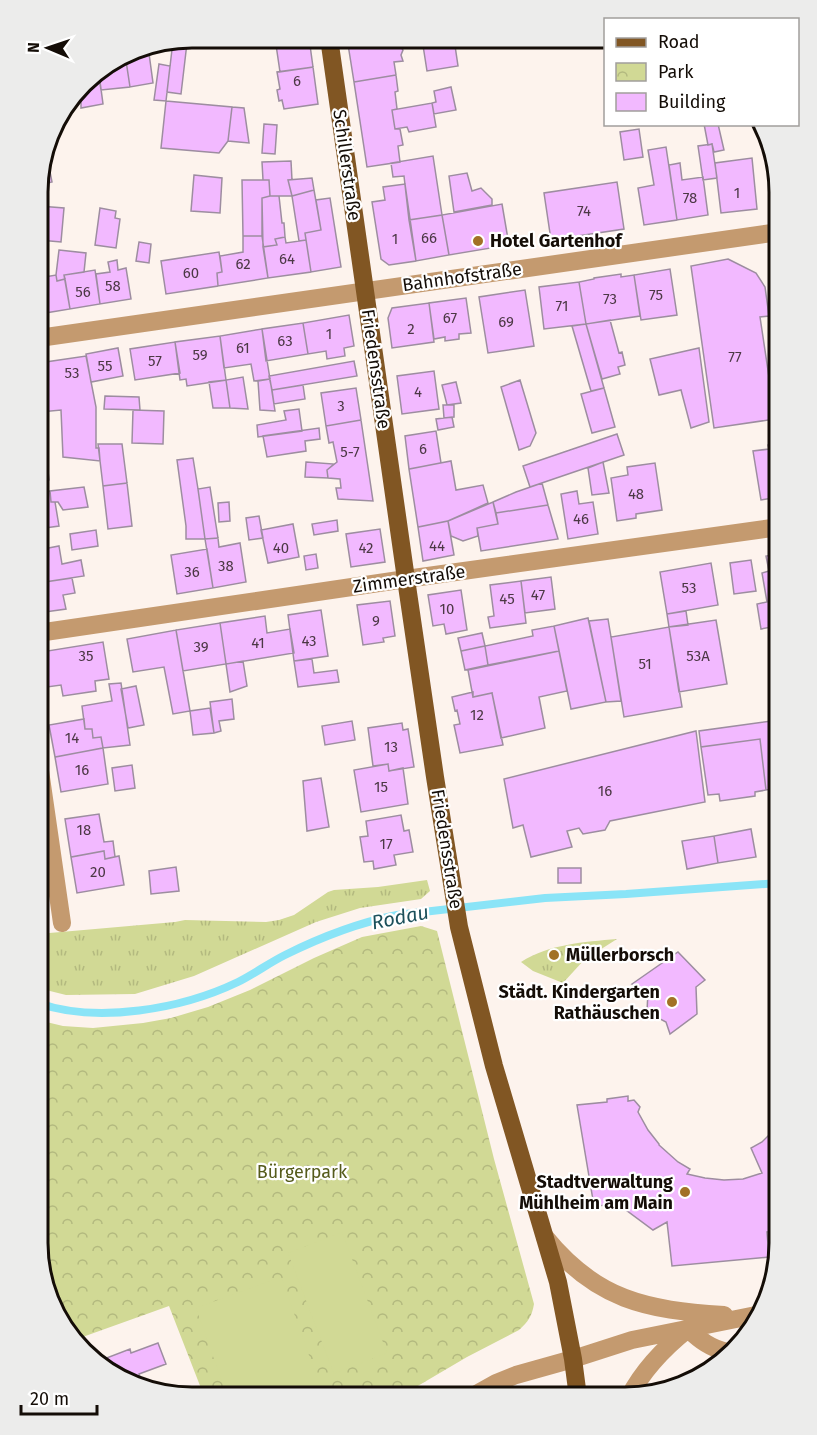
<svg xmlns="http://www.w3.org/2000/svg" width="817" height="1435" viewBox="0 0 817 1435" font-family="'Fira Sans',sans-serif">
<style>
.grass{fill:url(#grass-tufts)}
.park{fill:url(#park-crowns)}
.pitch{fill:#d1d995}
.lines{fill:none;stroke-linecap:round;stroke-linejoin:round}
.stream{stroke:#8ae4f7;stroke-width:8}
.building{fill:#f2b9ff;stroke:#9d8da0;stroke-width:1.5}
.minor{stroke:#c49a6f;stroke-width:18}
.major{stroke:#815623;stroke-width:18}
.poi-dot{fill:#a27126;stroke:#fff;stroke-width:2}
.labels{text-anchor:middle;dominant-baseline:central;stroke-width:4.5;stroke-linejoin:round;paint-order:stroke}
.number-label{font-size:15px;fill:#4c3845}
.street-label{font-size:18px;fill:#140d07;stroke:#fff}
.poi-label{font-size:18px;font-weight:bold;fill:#140d07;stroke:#fff;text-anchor:start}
.park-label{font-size:18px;fill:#555b1b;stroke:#fff}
.water-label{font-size:20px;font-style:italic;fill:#1c505b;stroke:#fff}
.rim{fill:none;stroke:#140d07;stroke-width:3}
</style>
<defs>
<pattern id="grass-tufts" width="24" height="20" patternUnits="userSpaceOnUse" patternTransform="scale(1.5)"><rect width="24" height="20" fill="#d1d995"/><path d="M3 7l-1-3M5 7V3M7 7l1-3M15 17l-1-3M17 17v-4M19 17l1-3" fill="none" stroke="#b3b97f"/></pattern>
<pattern id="park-crowns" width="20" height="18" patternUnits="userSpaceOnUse" patternTransform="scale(1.5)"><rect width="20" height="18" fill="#d1d995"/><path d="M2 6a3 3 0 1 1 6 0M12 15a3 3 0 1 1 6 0" fill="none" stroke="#b3b97f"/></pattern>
</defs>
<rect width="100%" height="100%" fill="#fdf3ed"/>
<path class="grass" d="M427 880 430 891 421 899 360 908 316 922 194 976 135 994 66 995 38 988V934L175 922 185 920 266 922 279 920 294 915 328 892 334 890 378 887Z
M617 939 584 960 563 983 533 971 521 962C549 944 584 942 617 939Z"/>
<path class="park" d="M421 926 437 931 494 1159 534 1304C532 1316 528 1322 519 1330L467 1357 399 1397 204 1396 169 1306 77 1339 46 1293 38 1243V1020L63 1026 93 1028 143 1023 171 1018 208 1007 250 990 314 958 362 937Z"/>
<path class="pitch" d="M342 1232 387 1353 334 1374 288 1253Z
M281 1277 324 1397 227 1396 196 1308Z"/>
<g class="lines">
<path class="stream" d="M38 1003C97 1024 182 1009 238 982 254 974 269 963 285 955 321 937 357 923 397 915L545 898 626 894 779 883"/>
</g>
<path class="building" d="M275 38H309L313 67 280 72Z
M347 38 390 39V42L399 41 400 46 403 50 401 55 403 61 394 62 396 75 354 82Z
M422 39H454L458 66 427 71Z
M173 41 187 43 181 94 167 92Z
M148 46 153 83 130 87 125 54 133 49Z
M125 54 130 87 101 90 98 71Z
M159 64 170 66 166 101 154 100Z
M313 67 318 104 284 109 282 100 279 101 277 90 280 89 277 72Z
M99 74 103 104 81 108V88L90 76Z
M396 75 398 91 395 92 397 109 392 110 395 129H400L403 145 398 146 400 162 367 167 354 82Z
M451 87 456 110 434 114 432 103 436 102 434 91Z
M166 101 232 107 228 141 219 153 161 148Z
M432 103 436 127 409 132 407 127 395 129 392 110Z
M232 107 244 108 249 143 228 141Z
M264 124 277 125 275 154 262 153Z
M704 124H718L724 150 714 152 712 144 708 145Z
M639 129 643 157 624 160 620 132Z
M712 144 717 178 703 180 698 146Z
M666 147 677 220 644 225 638 188 654 185 648 150Z
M433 156 442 215 409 220 404 176 393 177 391 163Z
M752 158 757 209 721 213 715 163Z
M291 161 292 180H288L292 196H270L269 180H263L262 162Z
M680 163 682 180 703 177 708 215 677 220 669 165Z
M49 167 52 182 39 185 40 169Z
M467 173 472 191 481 188 492 199V205L454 212 449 176Z
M194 175 222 178 220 213 191 211Z
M312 178 314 190 292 196 288 180Z
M242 180H269L270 196 262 198V236H243Z
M617 182 624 229 551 240 544 193Z
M405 184 416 261 389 265 381 259 372 202 385 200 383 187Z
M314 190 321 230 305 233 306 240 299 241 292 196Z
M270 196H279L282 223H284L285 237 275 239 277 245 263 247 262 198Z
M330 198 341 267 311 272 305 233 321 230 316 200Z
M502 204 509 245 449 255 442 215Z
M39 206 64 208 61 242 39 240Z
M100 208 116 211 115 218 120 219 116 248 95 245Z
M442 215 449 255 416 261 409 220Z
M243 236H262L268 278 218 286 217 273 222 272 220 256 243 252Z
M285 237 286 243 306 240 311 272 268 278 263 247 277 245 275 239Z
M139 242 151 244 149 263 136 261Z
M59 250 86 253 84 272 64 275 65 279 57 281 56 275Z
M219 252 222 272 217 273 218 286 166 294 161 261Z
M728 259 756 273 765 287 769 316 760 317 772 397H775L778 415 774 416 775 419 714 428 691 266Z
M117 260 118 270 126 268 131 299 100 304 96 274 110 272 108 262Z
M670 269 677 315 641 320 634 275Z
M95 270 100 304 70 309 64 275Z
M621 274V277L634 275 640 316 586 324 579 282 594 279V278Z
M56 275 57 281 65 279 70 309 39 314V278Z
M579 282 586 324 544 329 539 287Z
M525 290 534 346 488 353 479 297Z
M466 298 471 333 459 334V339L445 341V337L434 339 429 303Z
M429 303 434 342 392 348 388 318 392 308Z
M349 315 354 346 344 348 345 356 327 359 326 351 308 354 303 323Z
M610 320 619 353 622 352 625 365 618 367 620 374 602 379 586 324Z
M303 323 308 354 266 361 262 329Z
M586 324 604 388 591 391 572 326Z
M262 329 270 379 254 381 251 364 224 368 220 336Z
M220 336 226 380 187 386 186 379 180 380 175 342Z
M175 342 180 373 135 380 130 349Z
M118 348 123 376 91 382 86 354Z
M699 348 709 422 691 428 681 390 659 395 650 359Z
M86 356 96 407V448H99L100 461 63 457 61 410 40 412 38 411 39 363Z
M354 361 357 376 272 390 269 376Z
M434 371 439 409 402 414 397 376Z
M243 377 248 409 230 408 226 380Z
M270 379 275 411 260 410 258 381Z
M226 380 230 408H213L209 382Z
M520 380 536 433 530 446 519 450 501 387Z
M456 382 461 403 447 405 442 385Z
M303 385 305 399 274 404 272 390Z
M356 388 361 420 326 426 321 393Z
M604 388 615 427 592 433 581 394Z
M105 396 139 397 140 410 104 409Z
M443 405H454V417L444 418Z
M299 409 302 431 258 437 257 425 286 420 284 411Z
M133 410 164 411 163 444 132 443Z
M38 411 46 454 38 455Z
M452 417 454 427 438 430 436 419Z
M361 420 373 501 338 499 336 488H341L340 479 328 478 327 470 337 462 333 442 329 443 326 426Z
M319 428 320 439 305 441 306 451 267 457 263 436Z
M436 431 441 463 409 469 405 436Z
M617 434 624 455 530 487 523 466Z
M779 443V497L761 500 753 451 769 449 768 445Z
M98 444H122L127 483 103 486Z
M46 454 49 480 38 482V455Z
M193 458 198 489 205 539H186V526L177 460Z
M451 461 456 490 483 485 488 503 448 521 418 527 409 469Z
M306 462 334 464 327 470 328 478 305 477Z
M603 462 609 493 592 495 588 468Z
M655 463 662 510 636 514V518L617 521 611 478 628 475 627 467Z
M127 483 132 526 108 529 103 486Z
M542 483 548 505 496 513 493 502 516 492Z
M84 487 88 507 63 510 58 502H51L50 491Z
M210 487 218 538 205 539 198 489Z
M50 491 51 502H55L59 526 38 529V493Z
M577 491 579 504 593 502 598 534 568 539 561 494Z
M229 502 230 521 219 522 218 503Z
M493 502 498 524 477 528 478 536 463 541 451 536 448 521Z
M548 505 558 539 481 551 477 528 498 524 496 513Z
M259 516 263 538 249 540 246 518Z
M337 520 338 531 314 535 312 524Z
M448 521 454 555 423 561 418 527Z
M293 524 299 557 268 563 261 530Z
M380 529 385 562 351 567 346 534Z
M96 530 98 546 72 550 70 534Z
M218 538 219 547 240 543 246 582 213 588 205 539Z
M59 546 62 564 81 560 84 576 38 583V550Z
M207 549 213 588 177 594 171 555Z
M316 554 318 568 306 570 304 556Z
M779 554V602L775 612 777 626 761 629 757 604 767 602 762 573 769 571 766 556Z
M751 560 756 591 734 594 730 563Z
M711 563 718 605 667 614 660 572Z
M551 577 555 609 525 613 521 581Z
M72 578 75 593 63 595 66 609 38 613V583Z
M521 581 526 623 490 628 488 617 494 616 490 585Z
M461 590 467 630 446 634 444 624 433 626 428 595Z
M390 601 395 636 383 638 384 642 363 645 357 605Z
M321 610 328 656 294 661 288 615Z
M686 611 688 625 669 627 667 614Z
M265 616 267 633 290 629 294 653 226 664 220 623Z
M588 618 606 702 571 709 554 626Z
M608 619 611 637 621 701 606 702 589 621Z
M716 620 727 684 679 692 669 627Z
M220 623 226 664 183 671 176 630Z
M554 626 559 651 488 665 485 646 533 636 532 630Z
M669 627 682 707 624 717 611 637Z
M176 630 190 711 173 714 164 667 133 672 127 639Z
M482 633 485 646 461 651 458 638Z
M103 642 109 679 95 681 96 691 63 696 61 685 47 687 41 652Z
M485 646 488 665 465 670 461 651Z
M559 651 567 691 539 697 545 728 501 738 492 693 473 697 468 670Z
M312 659 314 673 337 670 339 682 298 687 294 661Z
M243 661 247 686 230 692 226 664Z
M121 683 130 745 103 748 101 737 93 738 92 729H85L82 706 112 701 109 684Z
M136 686 144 725 128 728 121 689Z
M473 692V697L492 693 503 745 460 753 454 725 460 724 457 710 455 711 452 697Z
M232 699 234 719 219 721 221 731 214 733 210 702Z
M210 708 214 733 193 735 190 711Z
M84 719 85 729H92L93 738 101 737 103 748 55 757 49 725Z
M779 720V788L766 790 760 739 701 747 699 731Z
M352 721 355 740 325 745 322 726Z
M402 723 403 730 408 729 414 767 389 771 388 764 373 766 368 728Z
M696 731 705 802 610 821 605 830 583 834 579 828 567 831 572 847 531 857 523 825 513 828 504 779Z
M760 739 766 790 755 792V796L720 801 719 794 708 795 701 747Z
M103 748 108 784 61 792 55 757Z
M388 764 389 771 403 768 408 804 361 812 354 770Z
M132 765 135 788 115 791 112 768Z
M321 778 329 827 307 831 303 781Z
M99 814 104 842 113 841 115 857 105 859 104 851 71 857 65 819Z
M401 815 404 831 409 830 413 852 394 855 396 865 374 869 373 861 364 862 360 837 368 836 366 821Z
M751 829 756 857 718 863 714 836Z
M714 836 718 863 687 869 682 841Z
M104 851 105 859 119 856 124 885 77 893 71 857Z
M176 867 179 891 151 894 149 871Z
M558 868H581V883H558Z
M678 952 705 980 696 987 697 1014 670 1034 666 1022 647 1012 648 991 632 984Z
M628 1096V1101L634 1100 640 1107 638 1112 648 1130 659 1144V1145L678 1162 690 1169 687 1174 705 1178 724 1180 743 1179 762 1173 751 1148 762 1142 779 1125V1231L767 1232 769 1257 672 1266 667 1222 653 1230 626 1210 625 1204 594 1206 577 1105 607 1102V1099Z
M158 1343 166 1364 139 1374 142 1383 96 1362 130 1349 131 1353Z"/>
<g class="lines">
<path class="minor" d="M39 338 779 232
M38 633 406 579 779 527
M38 757 62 923
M545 1237C596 1300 646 1310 724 1315
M471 1397 496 1383 516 1375 573 1359 632 1340 756 1315
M629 1397C643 1370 664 1348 688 1329 700 1340 710 1348 727 1352"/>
<path class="major" d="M329 38 406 579 435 777 459 927 494 1066 558 1282 573 1359 578 1397"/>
</g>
<g class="poi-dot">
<circle cx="478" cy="241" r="6"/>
<circle cx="554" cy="955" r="6"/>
<circle cx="672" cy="1002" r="6"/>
<circle cx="685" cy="1192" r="6"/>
</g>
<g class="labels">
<g class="number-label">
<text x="297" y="81">6</text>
<text x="737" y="193">1</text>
<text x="690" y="198">78</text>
<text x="584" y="211">74</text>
<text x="429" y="238">66</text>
<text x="395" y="239">1</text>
<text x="287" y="259">64</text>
<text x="243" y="264">62</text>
<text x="191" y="273">60</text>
<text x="113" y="286">58</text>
<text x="83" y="292">56</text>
<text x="656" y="295">75</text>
<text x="610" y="299">73</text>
<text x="562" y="306">71</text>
<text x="450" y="318">67</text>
<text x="506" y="322">69</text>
<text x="411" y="329">2</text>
<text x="329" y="334">1</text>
<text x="285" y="341">63</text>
<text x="243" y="348">61</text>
<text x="200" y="355">59</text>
<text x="735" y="357">77</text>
<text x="155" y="361">57</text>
<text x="105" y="366">55</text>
<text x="72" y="373">53</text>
<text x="418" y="392">4</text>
<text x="341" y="406">3</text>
<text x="423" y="449">6</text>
<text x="350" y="452">5-7</text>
<text x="636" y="494">48</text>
<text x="581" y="519">46</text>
<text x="437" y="546">44</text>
<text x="281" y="548">40</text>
<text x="366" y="548">42</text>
<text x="226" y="566">38</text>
<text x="192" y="572">36</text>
<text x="689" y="588">53</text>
<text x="538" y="595">47</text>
<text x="507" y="599">45</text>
<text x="447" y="609">10</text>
<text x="376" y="621">9</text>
<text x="309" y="641">43</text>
<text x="258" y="643">41</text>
<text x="201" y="647">39</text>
<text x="86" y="656">35</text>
<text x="698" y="656">53A</text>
<text x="645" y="664">51</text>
<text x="477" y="715">12</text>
<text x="72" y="738">14</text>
<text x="391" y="747">13</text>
<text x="82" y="770">16</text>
<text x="381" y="787">15</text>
<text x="605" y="791">16</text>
<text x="84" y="830">18</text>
<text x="386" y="844">17</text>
<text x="98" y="872">20</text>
</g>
<g class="street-label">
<text transform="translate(347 165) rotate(82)">Schillerstraße</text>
<text transform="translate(462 277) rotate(-8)">Bahnhofstraße</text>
<text transform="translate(376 369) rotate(82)">Friedensstraße</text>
<text transform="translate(409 579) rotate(-8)">Zimmerstraße</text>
<text transform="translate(447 849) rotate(81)">Friedensstraße</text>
</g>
<g class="poi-label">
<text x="490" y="241">Hotel Gartenhof</text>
<text x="566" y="955">Müllerborsch</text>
<text x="660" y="992" text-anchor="end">Städt. Kindergarten<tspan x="660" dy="21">Rathäuschen</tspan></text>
<text x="673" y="1182" text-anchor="end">Stadtverwaltung<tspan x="673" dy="21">Mühlheim am Main</tspan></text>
</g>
<g class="park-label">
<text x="302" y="1172">Bürgerpark</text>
</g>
<g class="water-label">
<text transform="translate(400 917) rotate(-11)">Rodau</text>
</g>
</g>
<path d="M0 0H817V1435H0ZM192 48H625A144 144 0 0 1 769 192V1243A144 144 0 0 1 625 1387H192A144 144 0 0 1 48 1243V192A144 144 0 0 1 192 48Z" fill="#ececeb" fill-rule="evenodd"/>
<path class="rim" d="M192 48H625A144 144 0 0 1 769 192V1243A144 144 0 0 1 625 1387H192A144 144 0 0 1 48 1243V192A144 144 0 0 1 192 48Z"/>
<rect x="604" y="18" width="195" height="108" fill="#ffffff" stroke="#a19e9c" stroke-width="1.5"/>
<rect x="616" y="38" width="30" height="9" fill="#815623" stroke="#a19e9c" stroke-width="1.5"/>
<text x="658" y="48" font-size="18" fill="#140d07">Road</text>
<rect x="616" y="63" width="30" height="18" fill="url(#park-crowns)" stroke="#a19e9c" stroke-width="1.5"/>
<text x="658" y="78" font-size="18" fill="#140d07">Park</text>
<rect x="616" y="93" width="30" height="18" fill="#f2b9ff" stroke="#a19e9c" stroke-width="1.5"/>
<text x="658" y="108" font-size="18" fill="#140d07">Building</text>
<g transform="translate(48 48) rotate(272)" stroke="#ffffff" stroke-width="4.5" paint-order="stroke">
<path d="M0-4.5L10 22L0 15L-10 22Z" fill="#140d07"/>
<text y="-9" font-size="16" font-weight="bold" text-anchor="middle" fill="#140d07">N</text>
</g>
<path d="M21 1405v9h76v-9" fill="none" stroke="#140d07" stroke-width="3"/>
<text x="30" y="1405" font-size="18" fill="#140d07" stroke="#ffffff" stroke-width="4.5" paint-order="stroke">20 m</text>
</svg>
